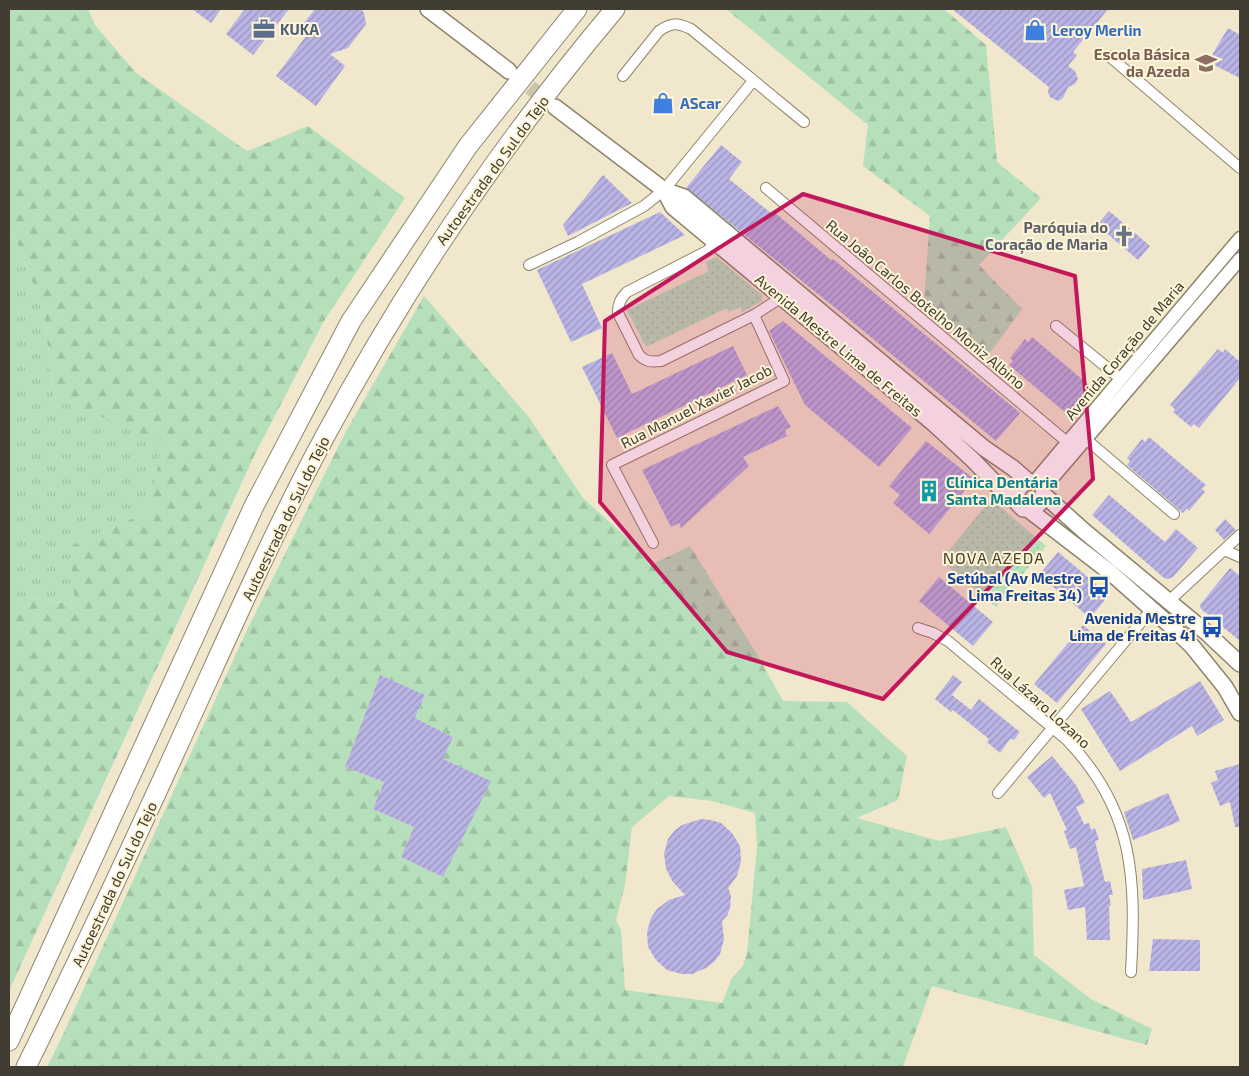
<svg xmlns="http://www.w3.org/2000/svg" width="1249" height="1076" viewBox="0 0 1249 1076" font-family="'Exo 2',sans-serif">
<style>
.grass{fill:url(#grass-tufts)}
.forest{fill:url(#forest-firs);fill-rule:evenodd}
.park{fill:url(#park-dots)}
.building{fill:url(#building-hatch)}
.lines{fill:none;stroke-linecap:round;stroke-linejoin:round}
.secondary-tunnel{stroke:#cec5ad;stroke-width:15;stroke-dasharray:15 8;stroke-linecap:butt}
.minor-casing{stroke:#8d846b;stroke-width:12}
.tertiary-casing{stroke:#8d846b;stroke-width:15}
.secondary-casing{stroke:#8d846b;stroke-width:18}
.motorway-casing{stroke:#8d846b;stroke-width:21}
.minor{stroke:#fff;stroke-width:10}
.tertiary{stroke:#fff;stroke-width:12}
.secondary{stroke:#fff;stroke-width:15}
.motorway{stroke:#fff;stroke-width:19}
.marked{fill:#c2185b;fill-opacity:0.2;stroke:#c2185b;stroke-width:4;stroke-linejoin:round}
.labels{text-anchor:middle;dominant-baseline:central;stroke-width:4;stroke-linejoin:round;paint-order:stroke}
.service-label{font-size:15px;font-weight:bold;fill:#4e5e75;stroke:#fef5d9;text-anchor:start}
.shop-label{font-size:15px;font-weight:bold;fill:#366cbe;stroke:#fef5d9;text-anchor:start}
.education-label{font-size:15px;font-weight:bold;fill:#785e54;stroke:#fef5d9;text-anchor:end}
.street-label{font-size:15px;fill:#413d32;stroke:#fef5d9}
.worship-label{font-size:15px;font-weight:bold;fill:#5b616d;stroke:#fef5d9;text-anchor:end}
.culture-label{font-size:15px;font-weight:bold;fill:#0d838f;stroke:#fef5d9;text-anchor:start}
.transit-label{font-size:15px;font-weight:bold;fill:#164399;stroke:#fef5d9;text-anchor:end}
.neighbourhood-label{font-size:16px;letter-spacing:1px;fill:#484029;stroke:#fef5d9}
</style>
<defs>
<pattern id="grass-tufts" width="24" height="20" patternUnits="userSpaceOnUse" patternTransform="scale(1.25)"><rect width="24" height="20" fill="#b6e0bc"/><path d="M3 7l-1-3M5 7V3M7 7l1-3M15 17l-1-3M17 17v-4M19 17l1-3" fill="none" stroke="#9ec1a2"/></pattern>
<pattern id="forest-firs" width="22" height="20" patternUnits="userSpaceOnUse" patternTransform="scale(1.25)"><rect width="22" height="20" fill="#b6e0bc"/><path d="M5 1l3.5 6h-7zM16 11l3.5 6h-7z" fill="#9ec1a2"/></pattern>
<pattern id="park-dots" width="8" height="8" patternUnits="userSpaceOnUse" patternTransform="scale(1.25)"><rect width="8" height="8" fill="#b6e0bc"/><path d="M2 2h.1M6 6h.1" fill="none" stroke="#9ec1a2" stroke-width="1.8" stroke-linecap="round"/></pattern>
<pattern id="building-hatch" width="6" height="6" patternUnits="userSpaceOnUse" patternTransform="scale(1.25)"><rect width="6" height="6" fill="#b9b4e5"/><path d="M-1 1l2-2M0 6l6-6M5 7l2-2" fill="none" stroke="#9894ba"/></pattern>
</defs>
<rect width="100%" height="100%" fill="#f1e7cc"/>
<path class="grass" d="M9 222 44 312 54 397 163 441 150 511 70 546 76 605 9 595Z"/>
<path class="forest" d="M9 9H88L95 25 136 73 247 151 308 126 405 198 324 321 254 456 9 991V595L75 605 70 546 150 511 162 442 54 397 44 312 9 222Z
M726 9H944L986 45 997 162 1041 198 979 265 1022 309 986 358 924 302 930 216 863 166 868 125Z
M424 296 528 416 583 498 655 563 690 546 755 651 783 701 847 702 907 756 898 800 857 818 939 841 1006 827 1032 886 1034 955 1091 999 1152 1029 1147 1045 932 986 903 1067H47L59 1043 246 632 345 433ZM380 675 425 695 415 718 453 737 443 759 490 781 443 877 401 857 414 827 373 809 384 782 345 767ZM669 796 712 801 755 813 757 847 747 953 743 966 732 978 722 1003 625 990 621 930 616 920 625 885 632 827Z"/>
<path class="park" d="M716 257 762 295V301L742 312 740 307 729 312 727 308 646 347 627 310 709 271 705 262Z
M991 499 1046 546 996 607 941 560Z"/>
<path class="building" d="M192 9H221L211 23Z
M245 9H289L253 55 226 34Z
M315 9H361L364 13 366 24 348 48 330 54 345 66 316 106 276 76 310 31 303 24Z
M952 9H1108L1073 52 1077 55 1068 66 1075 71 1078 79 1075 84 1068 87 1063 98 1058 101 1050 97 1048 92 1049 87Z
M1228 28 1240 35V78L1208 62Z
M721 145 742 162 729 179 772 214 774 212 831 260 833 259 1020 413 996 441 843 314 686 188Z
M603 175 632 203 568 236 563 225Z
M1109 211 1150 246 1138 260 1097 225Z
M660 212 685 235 582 284 602 328 571 342 537 270Z
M783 321 912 428 879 467 805 405 769 331Z
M1032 337 1089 385 1085 390 1088 392 1072 411 1070 409 1066 413 1009 365 1013 361 1010 358 1025 339 1028 342Z
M733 346 747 375 617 438 582 367 612 353 632 394Z
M1218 349 1223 353 1225 349 1240 362V378L1199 428 1194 424 1191 427 1173 412 1175 409 1170 405Z
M778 406 791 427 785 430 787 436 743 457 749 466 681 528 679 523 671 527 642 470Z
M1149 437 1206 485 1202 489 1205 492 1189 511 1187 508 1183 513 1127 465 1130 461 1127 458 1142 439 1145 442Z
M926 441 974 479 929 534 893 503 900 495 889 486Z
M1109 495 1165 542 1176 529 1198 548 1173 577 1168 579 1164 578 1092 515Z
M1225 519 1236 530 1224 540 1215 530Z
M1058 552 1109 595 1090 618 1039 575Z
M1230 568 1240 576V641L1201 609 1200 605Z
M939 577 993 622 973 646 919 601Z
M1083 625 1106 644 1057 703 1034 684Z
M380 675 425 695 415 718 453 737 443 759 491 781 443 877 401 857 414 827 373 809 384 782 345 767Z
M953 675 962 682 952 695 971 710 979 699 1020 732 1014 740 1010 739 1000 753 987 742 989 739 953 710 951 712 935 699Z
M1200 681 1224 720 1197 736 1192 726 1120 771 1081 709 1110 691 1131 722Z
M1052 756 1076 785 1085 803 1076 807 1084 824 1089 823 1091 830 1095 828 1099 840 1095 841 1105 882 1110 881 1113 895H1109L1111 906H1109L1110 940H1087L1085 907 1068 910 1064 890 1084 886 1076 847 1070 849 1064 831 1067 830 1050 793 1044 798 1027 777Z
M1240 764V827H1235L1230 802 1220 806 1211 783 1218 780 1215 771Z
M1168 793 1180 821 1133 840 1124 812Z
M701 819 711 820 721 823 732 833 740 846 741 861 737 876 728 888 731 896 730 908 727 916 722 921 724 939 720 954 714 962 706 968 692 974H682L667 970 656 960 648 947 647 932 651 918 657 909 669 900 685 895 673 882 666 869 664 854 668 839 674 831 682 825Z
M1186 860 1192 889 1143 900 1142 869Z
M1153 939 1200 940V971H1149Z"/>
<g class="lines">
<path class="secondary-tunnel" d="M512 73 551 104"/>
<g class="minor-casing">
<path id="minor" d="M1109 56 1240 168
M623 76 659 31C672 22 677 23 691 29L804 122
M766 188 1067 442
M716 242 707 251 627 292C620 299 618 304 618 313L639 355C646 362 651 362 661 361L754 315 782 297
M529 265 578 242 644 206 664 190 753 81
M1056 326 1121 379
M1087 440 1174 514
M653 543 612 465 784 381 754 315
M1224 550 1240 557
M1169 601 1240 535
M918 628 933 633 948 641 1067 740C1135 811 1136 879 1131 972
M998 793 1152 609"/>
</g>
<g class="tertiary-casing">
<path id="tertiary" d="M1029 482H1034L1240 238
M1043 494 1042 490 1240 259"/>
</g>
<g class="secondary-casing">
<path id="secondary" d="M428 9 509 71
M555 107 664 190 684 197 984 448 1013 468 1029 482C1020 484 1016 491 1016 500
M664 190 673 207 933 423 973 460 998 486 1016 500 1018 504 1023 509H1034L1040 503 1043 494 1084 531 1207 633 1240 664
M1029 510 1111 573 1173 628 1192 646 1225 687 1240 713"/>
</g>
<g class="motorway-casing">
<path id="motorway" d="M9 1041 254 506 351 321 468 146 577 9
M26 1067C83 952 137 836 190 719 233 625 275 529 324 438 406 285 503 142 615 9"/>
</g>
<use href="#minor" class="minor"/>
<use href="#tertiary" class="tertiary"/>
<use href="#secondary" class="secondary"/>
<use href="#motorway" class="motorway"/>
</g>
<path class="marked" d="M803 194 1075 276 1093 479 883 699 727 652 600 502 605 321Z"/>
<defs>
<g id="office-bare" transform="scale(1.725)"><path d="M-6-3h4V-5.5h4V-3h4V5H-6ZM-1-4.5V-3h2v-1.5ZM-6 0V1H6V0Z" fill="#5c6f8a" stroke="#fef5d9" stroke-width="2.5" paint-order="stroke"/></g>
<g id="shop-bare" transform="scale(1.725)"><path d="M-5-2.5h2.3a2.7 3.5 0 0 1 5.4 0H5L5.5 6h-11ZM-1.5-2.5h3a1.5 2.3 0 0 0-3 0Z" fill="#3f7fe0" stroke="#fef5d9" stroke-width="2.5" paint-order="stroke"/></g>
<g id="school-bare" transform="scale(1.725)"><path d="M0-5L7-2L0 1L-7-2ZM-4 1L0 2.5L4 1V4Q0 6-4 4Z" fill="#8d6e63" stroke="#fef5d9" stroke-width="2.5" paint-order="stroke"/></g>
<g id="church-bare" transform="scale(1.725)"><path d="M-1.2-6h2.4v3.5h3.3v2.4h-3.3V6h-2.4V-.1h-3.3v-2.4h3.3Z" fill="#6b7280" stroke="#fef5d9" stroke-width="2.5" paint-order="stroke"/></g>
<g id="building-bare" transform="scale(1.725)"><path d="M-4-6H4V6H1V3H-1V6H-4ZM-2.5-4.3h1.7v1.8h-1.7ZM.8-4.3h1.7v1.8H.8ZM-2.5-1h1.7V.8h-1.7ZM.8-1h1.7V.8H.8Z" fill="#0f9aa8" stroke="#fef5d9" stroke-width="2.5" paint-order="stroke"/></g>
<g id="bus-bare" transform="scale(1.725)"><path d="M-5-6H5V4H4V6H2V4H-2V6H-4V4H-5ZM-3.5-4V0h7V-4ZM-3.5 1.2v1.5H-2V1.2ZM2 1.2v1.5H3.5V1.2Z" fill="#1a4fb4" stroke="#fef5d9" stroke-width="2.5" paint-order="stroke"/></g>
</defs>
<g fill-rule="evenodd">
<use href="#office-bare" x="264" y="29"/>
<use href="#shop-bare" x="1035" y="30"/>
<use href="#school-bare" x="1206" y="63"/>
<use href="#shop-bare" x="663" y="103"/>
<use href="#church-bare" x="1124" y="236"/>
<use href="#building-bare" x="929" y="491"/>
<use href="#bus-bare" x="1099" y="587"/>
<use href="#bus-bare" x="1212" y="627"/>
</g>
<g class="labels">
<g class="service-label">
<text x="280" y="29">KUKA</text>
</g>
<g class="shop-label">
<text x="1052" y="30">Leroy Merlin</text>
<text x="680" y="103">AScar</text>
</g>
<g class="education-label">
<text x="1190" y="54">Escola Básica<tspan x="1190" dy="17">da Azeda</tspan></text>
</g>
<g class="street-label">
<text transform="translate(492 170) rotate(-54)">Autoestrada do Sul do Tejo</text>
<text transform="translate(926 304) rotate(40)">Rua João Carlos Botelho Moniz Albino</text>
<text transform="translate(839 345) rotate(40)">Avenida Mestre Lima de Freitas</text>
<text transform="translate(1124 350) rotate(-50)">Avenida Coração de Maria</text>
<text transform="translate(696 406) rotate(-27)">Rua Manuel Xavier Jacob</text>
<text transform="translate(285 518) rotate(-64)">Autoestrada do Sul do Tejo</text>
<text transform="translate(1041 702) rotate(42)">Rua Lázaro Lozano</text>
<text transform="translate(114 884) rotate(-65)">Autoestrada do Sul do Tejo</text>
</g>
<g class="worship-label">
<text x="1108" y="227">Paróquia do<tspan x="1108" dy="17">Coração de Maria</tspan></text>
</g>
<g class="culture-label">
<text x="946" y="482">Clínica Dentária<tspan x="946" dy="17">Santa Madalena</tspan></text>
</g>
<g class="transit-label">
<text x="1082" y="578">Setúbal (Av Mestre<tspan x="1082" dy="17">Lima Freitas 34)</tspan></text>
<text x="1196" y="618">Avenida Mestre<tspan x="1196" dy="17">Lima de Freitas 41</tspan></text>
</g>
<g class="neighbourhood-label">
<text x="994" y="557">NOVA AZEDA</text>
</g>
</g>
<rect width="1249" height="1076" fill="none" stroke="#413d32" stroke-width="20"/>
</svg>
